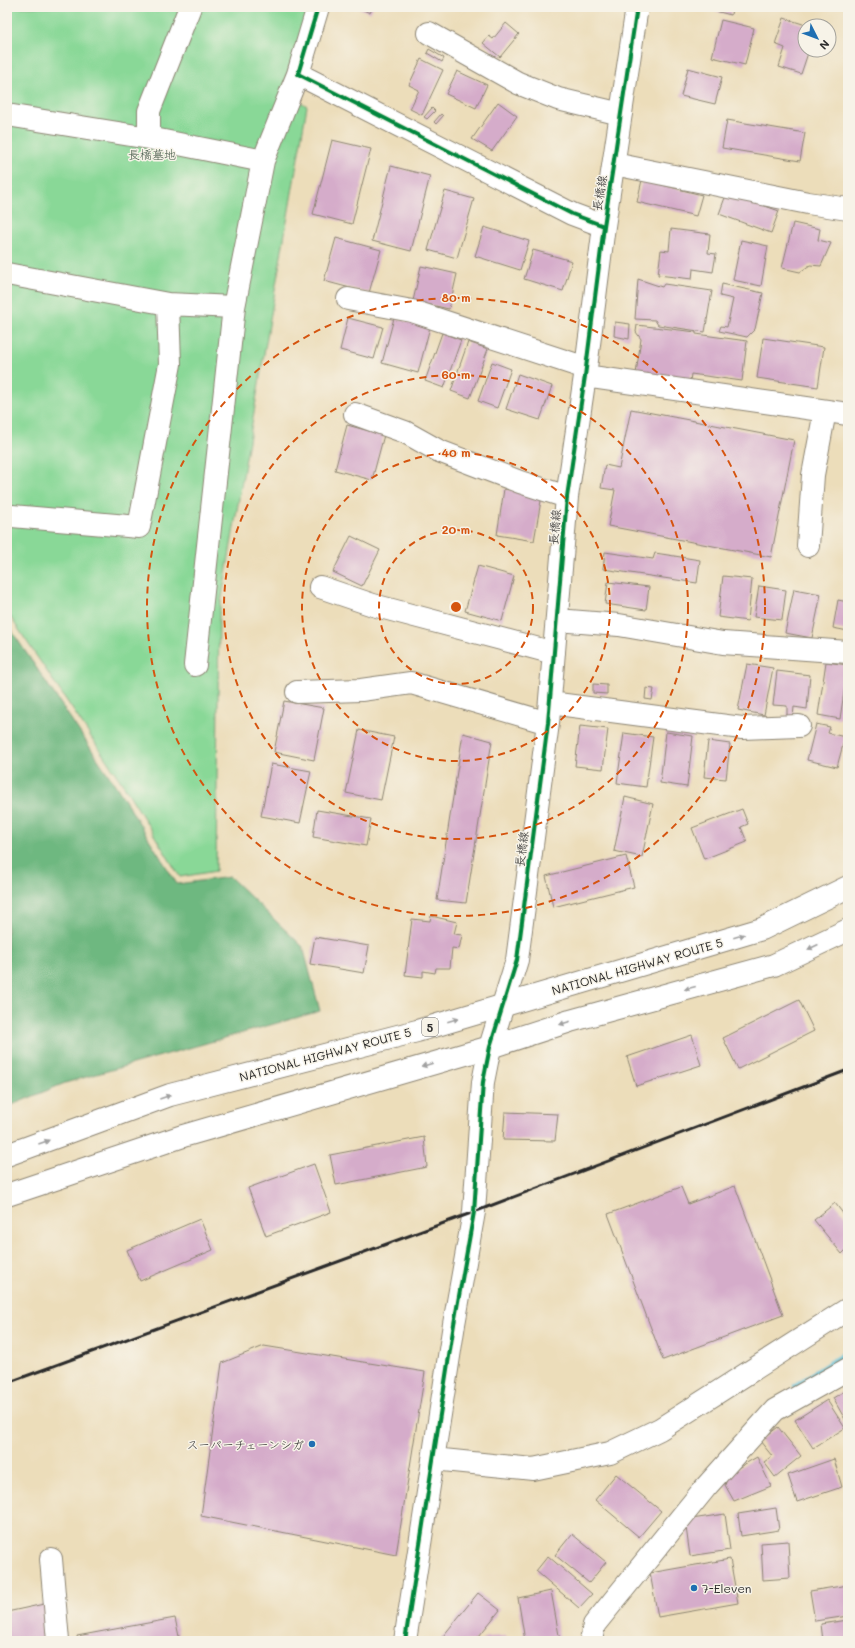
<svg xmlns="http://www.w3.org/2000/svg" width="855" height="1648" viewBox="0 0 855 1648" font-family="Mali,'Klee One',sans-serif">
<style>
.green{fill:#89d897;stroke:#5a8261}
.forest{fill:#6eb880;stroke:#4c7256}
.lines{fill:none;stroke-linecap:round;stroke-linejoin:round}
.stream{stroke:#5ac0d8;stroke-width:8}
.building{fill:#d5acca}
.minor-casing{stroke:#8c8472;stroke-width:24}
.highway-casing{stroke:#8c8472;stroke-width:24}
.minor{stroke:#fff;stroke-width:22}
.highway{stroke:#fff;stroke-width:22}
.rail{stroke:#2b2b2b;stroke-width:3}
.cycleway-casing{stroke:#f7f3e8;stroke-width:6}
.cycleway{stroke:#00873e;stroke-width:4}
.oneway{fill:#a0a0a0}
.ring{fill:none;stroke:#d5540f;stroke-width:2;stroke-dasharray:7 5}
.poi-dot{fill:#1f6fb2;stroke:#f7f3e8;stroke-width:1.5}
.labels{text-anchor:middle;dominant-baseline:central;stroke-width:3;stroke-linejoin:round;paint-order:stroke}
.shield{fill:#f7f3e8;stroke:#686764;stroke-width:1}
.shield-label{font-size:11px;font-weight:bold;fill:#2b2b2b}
.park-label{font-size:12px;fill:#425646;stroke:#f7f3e8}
.street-label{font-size:12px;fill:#2b2b2b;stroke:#f7f3e8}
.poi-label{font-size:12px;fill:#2b2b2b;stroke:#f7f3e8;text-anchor:end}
.centre{fill:#d5540f;stroke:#f7f3e8;stroke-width:2}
.ring-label{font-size:12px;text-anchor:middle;font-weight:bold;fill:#d5540f;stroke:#f7f3e8;stroke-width:3;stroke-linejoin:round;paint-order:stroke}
</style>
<rect width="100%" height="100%" fill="#f7f3e8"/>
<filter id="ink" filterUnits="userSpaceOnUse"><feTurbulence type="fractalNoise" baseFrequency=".025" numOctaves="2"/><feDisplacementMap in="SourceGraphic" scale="8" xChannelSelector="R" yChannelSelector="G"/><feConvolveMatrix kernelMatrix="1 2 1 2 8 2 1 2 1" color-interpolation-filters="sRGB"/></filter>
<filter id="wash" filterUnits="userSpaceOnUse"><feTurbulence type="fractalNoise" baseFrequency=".012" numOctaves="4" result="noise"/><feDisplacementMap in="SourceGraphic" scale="16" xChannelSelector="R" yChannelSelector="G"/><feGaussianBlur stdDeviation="0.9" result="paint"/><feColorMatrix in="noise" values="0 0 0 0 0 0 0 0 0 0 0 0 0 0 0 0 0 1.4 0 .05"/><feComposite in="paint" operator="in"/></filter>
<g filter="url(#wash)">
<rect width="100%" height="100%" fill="#ecddba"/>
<path class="green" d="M7 7H310L282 90 307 106 219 614 216 871 180 877 124 786 7 612Z"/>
<path class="forest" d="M7 624 118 789 177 884 230 877 303 947 320 1011 65 1083 7 1107Z"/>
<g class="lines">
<path class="stream" d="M797 1386 848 1353"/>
</g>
<g id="blocks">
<path class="building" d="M357 7H373L370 13Z
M699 7H732L731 15Z
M784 18 809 26H805V50H809L801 74 779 67 785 48 775 44Z
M721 20 754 28 745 65 712 57Z
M506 23 519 34 500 57 483 43 489 36 493 39Z
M429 49 444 58 442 62 427 53Z
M421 59 443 70 422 115 410 109 419 90 409 85Z
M688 68 722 77 715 104 681 96Z
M457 71 487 85 476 108 446 94Z
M498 102 517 116 492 151 472 139Z
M432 108 435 111 427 119 424 117Z
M441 114 443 116 436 124 434 122Z
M727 120 805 133 800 161 722 148Z
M332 140 371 149 352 224 313 214Z
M391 166 430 176 411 251 372 241Z
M642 180 702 195 696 216 637 202Z
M445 191 474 199 457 258 428 250Z
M727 192 779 211 771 233 719 214Z
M793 223 820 229 818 240 831 243 821 266 810 265 800 272 782 268Z
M484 227 529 241 520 270 475 256Z
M671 229 710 234 708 253 716 254 713 272 693 269 692 279 658 275 661 250 669 251Z
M336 238 381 250 369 293 324 281Z
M741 240 768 246 761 286 733 280Z
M533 250 572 261 563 291 524 279Z
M421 266 457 274 449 309 413 301Z
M638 279 662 287 664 284 712 291 705 332 658 325 655 320 635 319Z
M722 284 763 293 755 329 747 337 719 331 721 326 727 327 733 299 720 296Z
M348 318 383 327 374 359 340 350Z
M394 318 430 327 418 373 382 363Z
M615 322 630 324 629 339 614 336Z
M637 325 696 332V334L747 341 742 381 691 374 690 381 636 374 641 339 636 332Z
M442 333 461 340 444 388 425 381Z
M763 338 824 347 818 387 757 378Z
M468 342 488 349 470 398 451 391Z
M492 362 511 369 497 408 478 401Z
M518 374 552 386 540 420 506 409Z
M631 409 794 440 771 557 608 526 615 490 601 488 605 465 619 468Z
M347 425 384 435 372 480 335 470Z
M504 489 542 495 534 541 497 535Z
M351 536 380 550 362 586 333 572Z
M605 552 653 559 655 553 700 560 697 583 603 569Z
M478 566 514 576 502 621 465 611Z
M723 576 752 579 748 621 718 617Z
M608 582 649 587 646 610 605 604Z
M759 586 786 590 782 620 754 617Z
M794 589 821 594 812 638 785 633Z
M838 600 848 602V631L833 628Z
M826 662 848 665 840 719 818 715Z
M747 664 773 668 764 715 738 710Z
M777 671 810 675 807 709 794 707 793 717 787 716V706L773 705Z
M593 684 607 685V694L593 693Z
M646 688 654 689 652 700 645 699Z
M284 701 324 708 314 760 274 752Z
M816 724 830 727 828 733 845 737 837 767 807 760Z
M580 726 608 729 603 769 575 766Z
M359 730 394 737 381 800 346 793Z
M666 732 693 736 687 787 660 783Z
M463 733 492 741 466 903 437 900Z
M624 733 653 737 646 787 617 783Z
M708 741 730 744 726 779 704 777Z
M271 764 311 771 300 823 261 816Z
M625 797 653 804 642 857 614 851Z
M742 809 748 824 741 827 747 842 704 859 692 828Z
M317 810 371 819 366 846 313 837Z
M626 856 634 887 553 907 546 876Z
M431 916 457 922 454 934 462 935 459 949 452 948 450 968H436L435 973 423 971V977L405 975 412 919 430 921Z
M315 937 369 946 364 973 310 964Z
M799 1000 814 1031 738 1069 723 1038Z
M692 1035 701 1065 636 1086 627 1057Z
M505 1112 558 1114 555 1141 503 1140Z
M424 1137 427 1167 336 1185 330 1155Z
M314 1164 331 1212 266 1236 248 1188Z
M735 1186 783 1315 663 1360 608 1214 681 1187 688 1204Z
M835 1203 848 1220V1248L842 1254 814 1220Z
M200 1219 213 1250 140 1281 127 1250Z
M264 1346 425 1372 396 1555 201 1516 222 1363Z
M848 1389V1422L847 1423 833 1398Z
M827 1400 845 1428 813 1448 795 1420Z
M778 1427 801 1456 775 1477 764 1462 772 1456 760 1441Z
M757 1457 771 1486 734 1501 725 1485 729 1473Z
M834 1459 842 1487 797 1502 788 1475Z
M616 1474 661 1511 639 1537 595 1500Z
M776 1508 779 1530 741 1536 738 1514Z
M725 1514 730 1550 690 1556 685 1520Z
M572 1534 606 1562 589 1583 555 1555Z
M788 1541 790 1578 763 1580 761 1543Z
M548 1556 592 1594 579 1608 536 1571Z
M730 1559 738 1603 658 1617 650 1573Z
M848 1585V1616L815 1621 810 1591Z
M551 1591 560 1641H525L518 1598Z
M478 1593 500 1610 475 1641H439Z
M44 1604 51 1639 43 1641H7V1612Z
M175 1618 180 1641H78L77 1636Z
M848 1620V1641H823L821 1624Z
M506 1636 507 1641H481L486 1637Z"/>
</g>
</g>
<g filter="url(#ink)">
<use href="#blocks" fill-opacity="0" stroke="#8c8472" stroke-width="1"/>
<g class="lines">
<g class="minor-casing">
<path id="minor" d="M318 7 298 74 572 214 604 226
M429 33 518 83 558 99 621 114
M7 115 149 138 263 161
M149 138V111L190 7
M614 164 808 203 848 209
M7 274 168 304 234 307
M348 299 412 311 586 368
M585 376 848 414
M355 414 405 432 439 451 520 482 567 497
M12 516 139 527 170 364 168 304
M808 546 813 475 825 411
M320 587 373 605 554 653
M557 620 619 625 723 643 848 652
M195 665 234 307 263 161 298 74
M297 692 361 690 411 683 548 723
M550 703 742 728 799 726
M433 1459 533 1469 610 1453 660 1429 848 1309
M51 1559 58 1641
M405 1641 454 1324 474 1212 483 1082 490 1047 517 960 548 723 567 497 585 376 604 226 637 7
M591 1641 594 1625 705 1488 775 1410 848 1369"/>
</g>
<g class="highway-casing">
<path id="highway" d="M7 1155 170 1095 417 1031 762 929 848 887
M7 1195 183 1136 490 1047 570 1021 774 965 848 930"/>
</g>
<use href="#minor" class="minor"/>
<use href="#highway" class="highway"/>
<path class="rail" d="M7 1383 474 1212 848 1070"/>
<g class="cycleway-casing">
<path id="cycleway" d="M318 7 298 74 572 214 604 226
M405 1641 454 1324 474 1212 483 1082 490 1047 517 960 548 723 567 497 585 376 604 226 637 7"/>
</g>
<use href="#cycleway" class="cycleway"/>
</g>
<defs><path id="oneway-solid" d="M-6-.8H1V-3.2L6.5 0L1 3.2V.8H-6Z"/></defs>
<g class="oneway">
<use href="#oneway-solid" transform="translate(739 936) rotate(-16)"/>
<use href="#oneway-solid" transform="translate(813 947) rotate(155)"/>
<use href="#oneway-solid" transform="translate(690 988) rotate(165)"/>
<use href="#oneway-solid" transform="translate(453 1020) rotate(-16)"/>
<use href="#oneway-solid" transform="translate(565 1023) rotate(162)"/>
<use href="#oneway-solid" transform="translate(427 1065) rotate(164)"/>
<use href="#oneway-solid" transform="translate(165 1097) rotate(-20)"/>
<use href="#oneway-solid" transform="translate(44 1142) rotate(-20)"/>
</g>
</g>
<g class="ring">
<circle cx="456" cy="607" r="77"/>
<circle cx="456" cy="607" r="154"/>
<circle cx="456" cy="607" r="232"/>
<circle cx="456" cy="607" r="309"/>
</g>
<g class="poi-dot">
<circle cx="312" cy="1444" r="4"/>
<circle cx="694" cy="1588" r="4"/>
</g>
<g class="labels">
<rect class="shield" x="422" y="1018" width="16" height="18" rx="3"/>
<g class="shield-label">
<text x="430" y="1027">5</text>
</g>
<g class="park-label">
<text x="152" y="154">長橋墓地</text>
</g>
<g class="street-label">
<text transform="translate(599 193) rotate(-81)">長橋線</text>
<text transform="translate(554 527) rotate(-85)">長橋線</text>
<text transform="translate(521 849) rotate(-83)">長橋線</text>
<text transform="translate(637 966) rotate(-16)">NATIONAL HIGHWAY ROUTE 5</text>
<text transform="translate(325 1054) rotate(-15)">NATIONAL HIGHWAY ROUTE 5</text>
</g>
<g class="poi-label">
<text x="304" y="1444">スーパーチェーンシガ</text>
<text x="702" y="1588" text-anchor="start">7-Eleven</text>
</g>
</g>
<circle cx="456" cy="607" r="6" class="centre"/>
<g class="ring-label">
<text x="456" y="302">80 m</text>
<text x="456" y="379">60 m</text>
<text x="456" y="457">40 m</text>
<text x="456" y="534">20 m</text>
</g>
<rect width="855" height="1648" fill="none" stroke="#f7f3e8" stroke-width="24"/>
<g transform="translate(817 38) rotate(132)"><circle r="19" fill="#f7f3e8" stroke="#a5a39c"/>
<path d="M0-3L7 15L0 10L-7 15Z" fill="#1f6fb2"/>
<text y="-6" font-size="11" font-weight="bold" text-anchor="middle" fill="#2b2b2b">N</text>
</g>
</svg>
